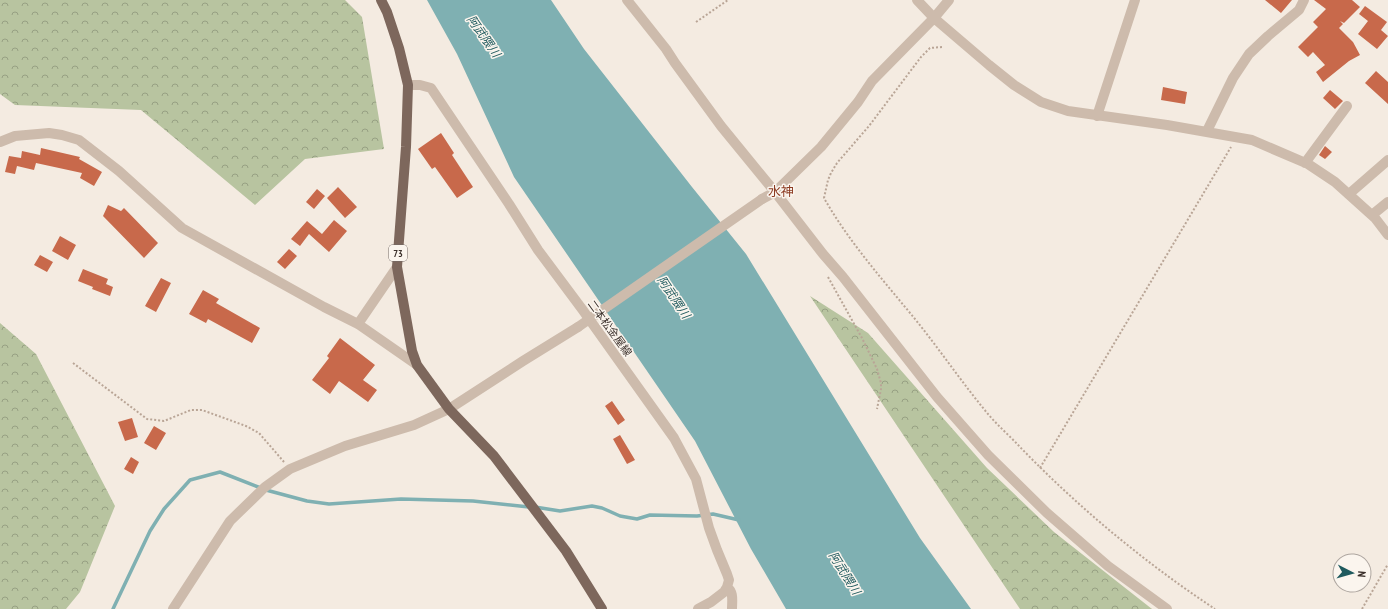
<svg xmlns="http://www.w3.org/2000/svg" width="1388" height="609" viewBox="0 0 1388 609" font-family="'PT Sans Narrow','Noto Sans JP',sans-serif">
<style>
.forest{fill:url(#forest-crowns)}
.water{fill:#7fb0b2}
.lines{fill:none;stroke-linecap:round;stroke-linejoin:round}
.stream{stroke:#7fb0b2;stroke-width:3.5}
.building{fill:#c8694b}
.path{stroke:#b9a596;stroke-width:2;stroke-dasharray:2 2;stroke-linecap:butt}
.minor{stroke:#cdbbac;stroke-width:10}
.major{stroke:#7d675c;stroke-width:10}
.minor-bridge{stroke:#cdbbac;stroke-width:10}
.labels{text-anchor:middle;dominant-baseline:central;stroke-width:3;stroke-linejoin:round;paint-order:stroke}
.shield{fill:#fbf5ee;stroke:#756b66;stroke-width:1}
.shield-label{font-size:10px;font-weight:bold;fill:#3b302b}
.street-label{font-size:11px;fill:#3b302b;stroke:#fbf5ee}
.water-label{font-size:12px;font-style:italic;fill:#1f5a5e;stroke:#fbf5ee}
.quarter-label{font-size:13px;fill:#8c3b22;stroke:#fbf5ee}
</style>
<defs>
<pattern id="forest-crowns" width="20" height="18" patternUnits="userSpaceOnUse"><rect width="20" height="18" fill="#b8c4a0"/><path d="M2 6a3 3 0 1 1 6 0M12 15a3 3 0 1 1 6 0" fill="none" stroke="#97a083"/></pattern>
</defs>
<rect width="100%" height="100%" fill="#f4ebe1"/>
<path class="forest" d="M0 0H345L362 17 384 149 305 159 255 205 141 110 15 105 0 94Z
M810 296 868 333 987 468 1054 532 1152 609H1020Z
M0 323 36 354 115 506 80 592 66 609H0Z"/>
<path class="water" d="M427 0H551L584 49 692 187 746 254 920 538 971 609H786L751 549 695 441 514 177 457 54Z"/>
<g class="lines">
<path class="stream" d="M535 507 560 511 592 506 602 508 620 516 637 519 650 515 697 516 713 514 739 520
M113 609 150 531 164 509 190 480 220 472 266 490 307 501 329 504 401 499 473 501 529 507"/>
</g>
<path class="building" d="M1265 0H1292L1281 13Z
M1314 0H1352L1360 7 1344 23 1340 21 1343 24 1339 28 1353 42 1360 55 1349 61 1323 82 1316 72 1325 65 1313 52 1308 57 1298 47 1318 27 1313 22 1326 9Z
M1365 6 1387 22 1381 30 1388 36 1377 49 1358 34 1368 21 1359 14Z
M1376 71 1388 82V104L1365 83Z
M1163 87 1187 92 1185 104 1161 100Z
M1330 90 1343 101 1335 109 1323 98Z
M441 133 454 153 452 155 473 187 457 198 435 167 432 169 418 149Z
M1325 146 1332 152 1325 159 1319 155Z
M41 148 80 157 79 159 102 172 94 186 80 178 82 173 36 163 34 170 17 166 15 174 5 172 9 156 21 158 22 151 40 155Z
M338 187 357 207 345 218 327 198Z
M317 189 325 196 314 209 306 202Z
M108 205 121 211 124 208 158 243 144 258 103 216Z
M334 220 347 231 329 252 309 234 300 246 291 239 307 221 322 234Z
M60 236 76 245 68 260 52 251Z
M289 249 297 256 285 269 277 262Z
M40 255 53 262 47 272 34 265Z
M83 269 108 279 106 284 113 287 110 296 92 289 93 287 78 281Z
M161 278 171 283 156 312 145 306Z
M203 290 219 299 216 303 260 328 252 343 208 319 206 323 189 314Z
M340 338 375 365 363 380 377 390 368 402 339 381 330 394 312 380 329 358 327 356Z
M612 401 625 420 618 425 605 406Z
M132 418 138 437 125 441 118 422Z
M154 426 166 433 156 450 144 443Z
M620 435 635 460 627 464 613 439Z
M131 457 139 462 133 474 124 469Z"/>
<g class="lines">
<path class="path" d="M696 22 728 0
M942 47 930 48 921 57 869 126 837 163 831 173 828 180 824 198C849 242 883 280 915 319 940 350 963 384 988 414 998 426 1010 436 1020 447 1079 508 1144 562 1215 609
M828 277 862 338 877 369 881 383V389L877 409
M73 363 147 419 164 421 191 410H202L246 426 259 433 284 462
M1040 468 1231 147
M1362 609 1388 564"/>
<path class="minor" d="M627 0 666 49 675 63 721 126 775 192 823 254 843 277 937 397 988 455 1047 513 1108 566 1167 609
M917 0 934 18 989 65 1014 85 1041 102 1068 111 1167 125 1252 140 1308 164 1335 182 1375 218 1388 235
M408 85H420L431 88 509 204 538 250 582 309 674 438 696 479 709 528 717 550 727 574 729 580 727 587 724 592 711 602 698 609
M1097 116 1135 0
M1207 131 1233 78 1249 54 1268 36 1299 10 1304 0
M0 142 15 136 49 133 62 135 79 140 119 171 182 228 324 307 358 324 417 365
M1305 163 1347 106
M1349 194 1388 160
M762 199 775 192 821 147 858 102 872 81 934 18 949 0
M1372 215 1388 202
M358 324 397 267
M727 587C734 592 732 601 732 609
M173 609 230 521 265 487 290 469 345 446 414 425 449 409 523 361 578 327"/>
<path class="major" d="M381 0 387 12 399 48 408 85 406 147 397 267 412 351 417 365 449 409 494 456 566 551 602 609"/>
<path class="minor-bridge" d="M578 327 762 199"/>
</g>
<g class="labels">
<rect class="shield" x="389" y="245" width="18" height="16" rx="3"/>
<g class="shield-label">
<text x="398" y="253">73</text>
</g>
<g class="street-label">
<text transform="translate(610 328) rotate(54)">二本松金屋線</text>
</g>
<g class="water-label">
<text transform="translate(484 36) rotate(55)">阿武隈川</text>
<text transform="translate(674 297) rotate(56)">阿武隈川</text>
<text transform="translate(845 573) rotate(58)">阿武隈川</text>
</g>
<g class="quarter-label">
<text x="781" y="191">水神</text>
</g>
</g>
<g transform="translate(1352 573) rotate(96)"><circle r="19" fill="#fbf5ee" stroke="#aea6a0"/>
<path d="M0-3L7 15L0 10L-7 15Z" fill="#1f5a5e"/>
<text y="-6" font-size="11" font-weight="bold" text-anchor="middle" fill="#3b302b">N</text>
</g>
</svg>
